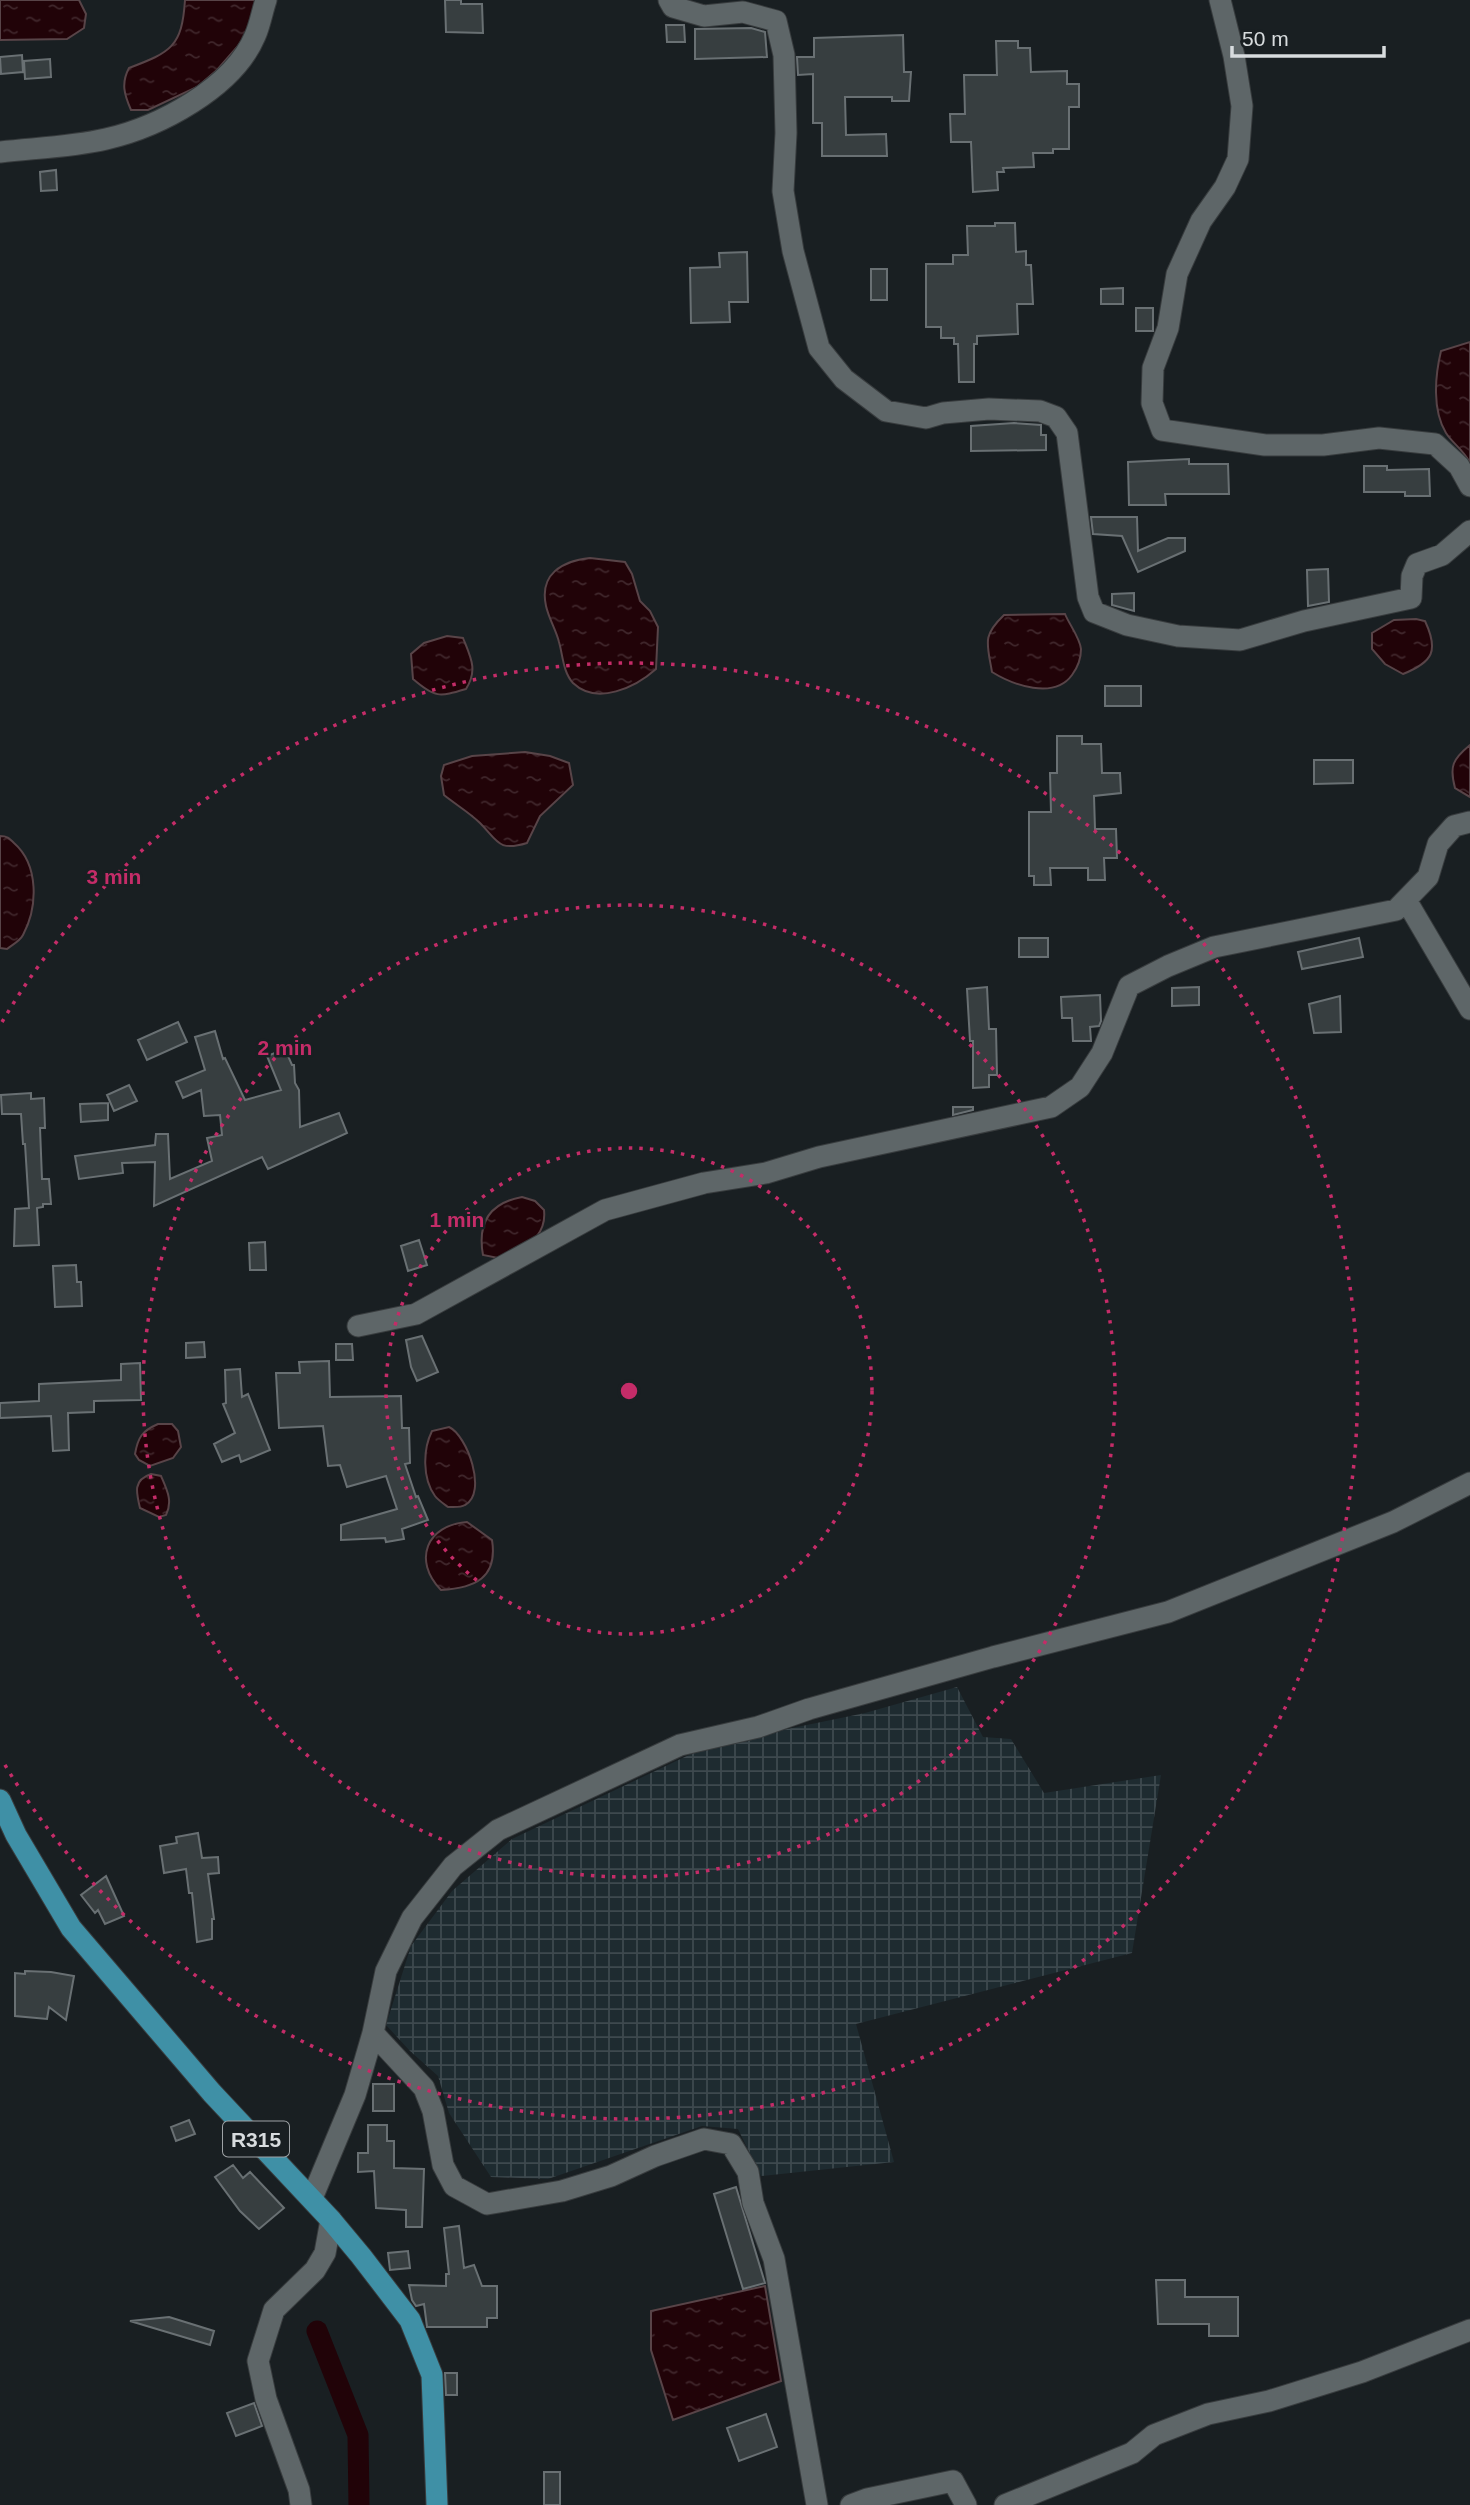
<svg xmlns="http://www.w3.org/2000/svg" width="1470" height="2505" viewBox="0 0 1470 2505" font-family="Arial,sans-serif">
<style>
.industrial{fill:url(#industrial-grid)}
.water{fill:url(#water-ripples);stroke:#584448;stroke-width:2}
.lines{fill:none;stroke-linecap:round;stroke-linejoin:round}
.canal{stroke:#210308;stroke-width:21}
.building{fill:#373e40;stroke:#697073;stroke-width:2}
.minor-casing{stroke:#383c3e;stroke-width:23}
.major-casing{stroke:#383c3e;stroke-width:23}
.minor{stroke:#5e6668;stroke-width:21}
.major{stroke:#3f90a6;stroke-width:21}
.ring{fill:none;stroke:#c42c68;stroke-width:3.5;stroke-dasharray:3.5 7}
.labels{text-anchor:middle;dominant-baseline:central;stroke-width:5;stroke-linejoin:round;paint-order:stroke}
.shield{fill:#191f22;stroke:#9fa3a6;stroke-width:2}
.shield-label{font-size:21px;font-weight:bold;fill:#d8dcde}
.centre{fill:#c42c68;stroke:#191f22;stroke-width:3.5}
.ring-label{font-size:21px;text-anchor:middle;font-weight:bold;fill:#c42c68;stroke:#191f22;stroke-width:5;stroke-linejoin:round;paint-order:stroke}
</style>
<defs>
<pattern id="industrial-grid" width="8" height="8" patternUnits="userSpaceOnUse" patternTransform="scale(1.75)"><rect width="8" height="8" fill="#1e2b30"/><path d="M0 4h8M4 0v8" fill="none" stroke="#3e494e"/></pattern>
<pattern id="water-ripples" width="26" height="14" patternUnits="userSpaceOnUse" patternTransform="scale(1.75)"><rect width="26" height="14" fill="#210308"/><path d="M2 4q2-2 4 0t4 0M15 11q2-2 4 0t4 0" fill="none" stroke="#40272c"/></pattern>
</defs>
<rect width="100%" height="100%" fill="#191f22"/>
<path class="industrial" d="M957 1687 983 1737 1011 1739 1044 1793 1161 1775 1132 1953 856 2024 894 2162 761 2176 738 2129 702 2126 548 2179 491 2177 449 2113 438 2076 410 2051 386 2025 411 1946 452 1891 512 1839 710 1745 865 1713Z"/>
<path class="water" d="M0 0H79L86 14 84 28 67 39 0 40Z
M185 0H257L252 25 238 46 217 70 197 87 148 110H131C124 94 121 83 129 68 171 52 182 47 185 0Z
M1470 342V463C1464 450 1453 444 1446 433 1432 410 1435 376 1441 351Z
M590 558 625 562 632 574 640 601 650 611 658 627 656 669C636 687 597 706 573 683 563 672 563 656 559 642 556 630 549 619 546 606 539 574 562 561 590 558Z
M1065 614C1069 624 1080 638 1081 649 1081 659 1078 667 1072 675 1054 700 1013 685 992 672 987 643 982 636 1004 615Z
M1416 619 1425 621C1439 651 1433 662 1403 674L1385 664 1372 649V633L1394 620Z
M447 636 463 638C471 658 478 670 466 689 439 697 435 698 413 679L411 654 424 643Z
M1470 745V797L1455 788C1449 766 1453 759 1470 745Z
M525 752 550 756 569 763 573 785 540 816 527 843C498 852 498 841 480 823 470 813 455 804 444 795L441 776 444 765 472 756Z
M0 836C7 836 9 838 14 843 39 865 38 907 23 935 20 941 12 945 7 949L0 948Z
M522 1197 535 1201 544 1210C547 1236 526 1246 508 1260L483 1255C477 1222 490 1203 522 1197Z
M158 1424H172L178 1431 181 1447 173 1458 150 1466 139 1460 135 1454C138 1437 142 1431 158 1424Z
M449 1427C467 1435 488 1493 465 1505 460 1508 453 1507 448 1507 444 1504 438 1500 435 1496 422 1478 423 1449 432 1431Z
M151 1474 161 1476C167 1490 173 1501 166 1515L159 1517 140 1508C136 1492 133 1480 151 1474Z
M467 1522 492 1540C498 1578 475 1588 441 1590 412 1560 427 1525 467 1522Z
M765 2286 781 2381 673 2420 651 2350V2311Z"/>
<g class="lines">
<path class="canal" d="M317 2331 358 2435 359 2505"/>
</g>
<path class="building" d="M445 0H461V4H482L483 33 446 32Z
M666 25H684L685 42H667Z
M751 28 765 32 767 57 695 59V29Z
M903 35 904 72H911L909 101H892V97H845L846 135 886 134 887 156H822V123H813V74L798 75 797 57H814V38Z
M996 41H1018V48H1030L1031 72 1067 71V84H1079V107H1069V149H1053V153H1033L1034 167 1003 168 1004 172H997L998 190 973 192 971 142H951L950 114H965L964 75H997Z
M22 55 23 72 1 74 0 57Z
M50 59 51 77 25 79 24 61Z
M56 170 57 190 41 191 40 172Z
M995 223H1015L1016 252 1026 251V265H1031L1033 304H1017L1018 334 977 336V344H974V382H959L958 344H954V338H941V327H926V264H953V255H968L967 226H995Z
M747 252 748 302H729L730 322 691 323 690 268 720 267 719 253Z
M871 269H887V300H871Z
M1123 288V304H1101V289Z
M1136 308H1153V331H1136Z
M1014 423 1041 425V435H1046V450L971 451V426Z
M1189 459V464H1228L1229 494H1165L1166 505H1129L1128 462Z
M1364 466H1387V470L1429 469 1430 496H1405V492H1364Z
M1091 517H1137L1138 551 1168 538H1185V551L1138 572 1122 536 1093 534Z
M1328 569 1329 602 1308 606 1307 570Z
M1134 593V611L1112 605V594Z
M1105 686H1141V706H1105Z
M1057 736H1082V744H1101L1102 773H1120L1121 793 1094 796 1095 829H1116L1117 858H1104L1105 880H1088V868H1050L1051 885H1034V876H1029V812H1051L1050 773H1057Z
M1314 760H1353V783L1314 784Z
M1019 938H1048V957H1019Z
M1359 938 1363 957 1302 969 1298 952Z
M987 987 989 1029H996L997 1075H989V1087L973 1088V1041H970L967 989Z
M1199 987V1005L1172 1006V988Z
M1100 995 1101 1021 1099 1026 1090 1027 1091 1041H1073L1072 1018H1062L1061 997Z
M1340 996 1341 1032 1314 1033 1309 1004Z
M178 1022 187 1042 147 1060 138 1040Z
M215 1031 223 1059 225 1058 245 1100 281 1090 267 1056 285 1049 292 1065H294L295 1083 299 1090 300 1127 339 1113 347 1133 268 1169 262 1157 154 1206 155 1162 122 1163 123 1173 79 1179 75 1156 155 1145 156 1134H168L170 1179 212 1161 207 1138 222 1135 220 1115 204 1116 201 1090 183 1098 176 1082 205 1070 195 1037Z
M129 1085 137 1101 114 1111 107 1095Z
M31 1093V1099L44 1098 45 1128H40L42 1179H49L51 1204H43V1207L37 1208 39 1245 14 1246 15 1209 29 1208 25 1144H23L21 1114H2L1 1095Z
M108 1103V1120L81 1122 80 1104Z
M953 1107H973V1110L953 1115Z
M419 1240 427 1265 408 1271 401 1246Z
M265 1242 266 1270H250L249 1243Z
M76 1265 77 1282H81L82 1306 55 1307 53 1266Z
M422 1336 438 1372 417 1381 411 1367 406 1340Z
M204 1342 205 1357 186 1358V1343Z
M336 1344H352L353 1360H336Z
M329 1361 330 1397 401 1396 402 1428H409L410 1463 405 1464 416 1497 418 1496 428 1520 402 1529 404 1539 386 1542 385 1538 341 1540V1525L397 1509 386 1476 347 1487 340 1465 328 1466 323 1426 279 1428 276 1373H300L299 1362Z
M140 1363 141 1400 94 1401V1412L68 1413 69 1450 53 1451 51 1416 0 1418V1403L39 1401V1384L121 1380V1364Z
M240 1369 242 1397 248 1394 270 1450 241 1462 239 1455 222 1462 214 1444 235 1433 223 1404 226 1403 225 1370Z
M198 1833 202 1858 218 1857 219 1873 208 1874 214 1919H212V1939L197 1942 192 1893H189L186 1869 164 1873 160 1846 177 1843 176 1837Z
M106 1876 124 1916 105 1924 98 1910 95 1913 81 1895Z
M25 1971 51 1972 74 1976 66 2020 49 2007 47 2019 15 2016V1973L25 1974Z
M373 2084H394V2111H373Z
M189 2120 195 2134 176 2141 171 2127Z
M368 2125H387V2141H394V2168L424 2169 422 2227H406V2210L376 2208 374 2171 358 2172V2153H368Z
M233 2165 243 2178 250 2172 284 2208 259 2229 240 2211 215 2177Z
M736 2187 765 2283 743 2289 714 2194Z
M459 2226 464 2268 474 2265 482 2286H497V2318H487V2327H427L424 2304 416 2306 412 2300 409 2285 446 2286V2274H449L444 2228Z
M408 2251 410 2268 390 2270 388 2253Z
M1156 2280H1185V2297H1238V2336H1209V2324H1158Z
M169 2317 214 2331 210 2345 130 2321Z
M445 2373H457V2395H446Z
M254 2403 262 2426 236 2436 227 2413Z
M766 2414 777 2447 739 2461 727 2428Z
M544 2472H560V2505H544Z"/>
<g class="lines">
<g class="minor-casing">
<path id="minor" d="M669 0 673 7 704 16 743 12 776 21 784 55 786 133 783 191 793 251 819 348 844 379 886 411 926 418 943 413 989 409 1040 411 1056 417 1067 433 1088 597 1094 612 1127 625 1178 636 1240 640 1304 621 1411 598 1412 576 1417 564 1442 555 1470 531
M1220 0 1234 56 1242 106 1238 159 1225 187 1201 221 1177 274 1168 328 1153 368 1152 403 1162 430 1265 445H1323L1379 438 1435 444 1459 466 1470 486
M0 152C35 148 72 147 106 139 159 127 233 88 255 36 260 25 262 12 266 0
M1406 900 1470 1009
M358 1326 416 1314 605 1210 704 1183 766 1173 819 1157 1051 1107 1080 1087 1102 1053 1129 986 1168 966 1214 947 1396 910 1428 877 1438 844 1454 826 1470 822
M373 2033 424 2088 433 2111 443 2165 454 2186 487 2204 562 2191 611 2176 655 2156 704 2139 731 2144 748 2172 753 2203 774 2259 817 2505
M312 2198 355 2095 373 2033 386 1971 412 1918 453 1866 498 1830 680 1745 758 1727 809 1709 993 1657 1168 1612 1393 1522 1470 1483
M301 2505 299 2490 266 2399 258 2361 274 2310 315 2270 325 2253 331 2220
M851 2505 867 2499 953 2481 966 2505
M1005 2505 1132 2453 1154 2435 1208 2414 1269 2401 1362 2372 1470 2330"/>
</g>
<g class="major-casing">
<path id="major" d="M0 1800 16 1835 71 1928 212 2093 331 2220 361 2256 410 2320 432 2375 437 2505"/>
</g>
<use href="#minor" class="minor"/>
<use href="#major" class="major"/>
</g>
<g class="ring">
<circle cx="629" cy="1391" r="243"/>
<circle cx="629" cy="1391" r="486"/>
<path d="M2 1022A728 728 0 1 1 2 1760"/>
</g>
<g class="labels">
<rect class="shield" x="223" y="2121.5" width="66" height="35" rx="5"/>
<g class="shield-label">
<text x="256" y="2139">R315</text>
</g>
</g>
<circle cx="629" cy="1391" r="10" class="centre"/>
<g class="ring-label">
<text x="114" y="884">3 min</text>
<text x="285" y="1055">2 min</text>
<text x="457" y="1227">1 min</text>
</g>
<path d="M1232 46v10h152v-10" fill="none" stroke="#d8dcde" stroke-width="3.5"/>
<text x="1242" y="46" font-size="21" fill="#d8dcde" stroke="#191f22" stroke-width="5" paint-order="stroke">50 m</text>
</svg>
